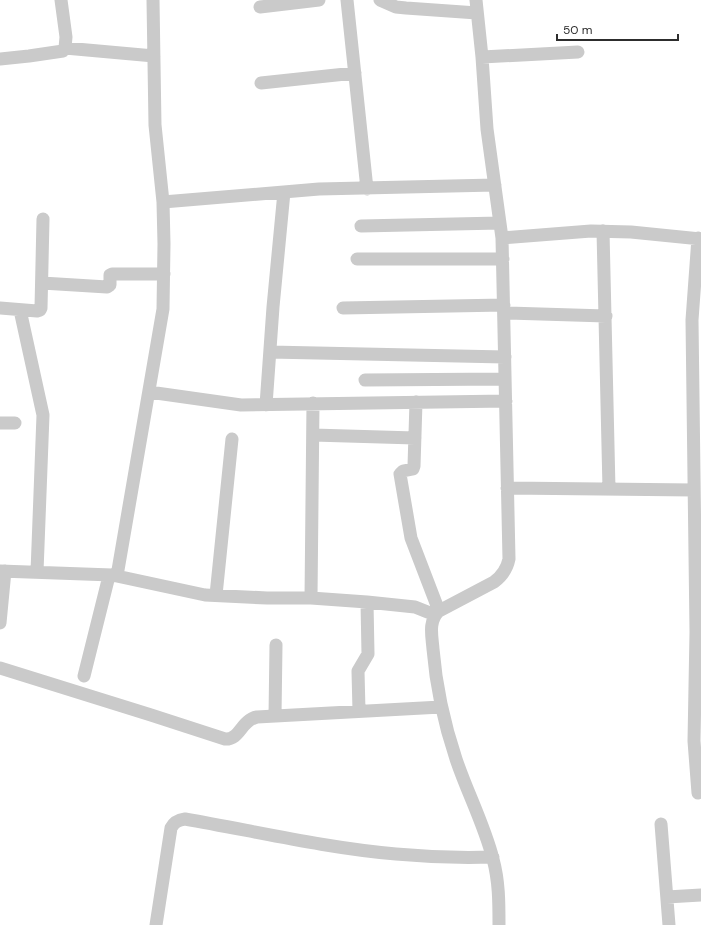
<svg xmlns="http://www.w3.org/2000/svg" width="701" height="925" viewBox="0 0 701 925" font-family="'DM Sans',sans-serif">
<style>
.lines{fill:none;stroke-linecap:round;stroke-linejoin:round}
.minor{stroke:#cacaca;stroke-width:13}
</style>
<rect width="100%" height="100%" fill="#fff"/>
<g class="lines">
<path class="minor" d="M347 0 367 189
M380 0 396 7 406 8 477 13
M476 0 482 57 487 129 502 238 509 559C507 569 502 576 494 582L439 611C428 621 432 636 433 649 436 686 444 723 456 759 467 792 484 824 493 859 499 881 499 902 499 925
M260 7 319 0
M65 48 154 56
M482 57 578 52
M0 59 29 56 63 51 65 48 66 37 61 0
M261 83 355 73
M163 202 319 189 495 185
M361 226 500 223
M603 231 609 489
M502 238 591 231 631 232 701 239
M698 238 692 320 696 632 694 741 698 793
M357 259H503
M42 283 107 287 110 285V275L112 274H164
M0 308 37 311 40 310 41 308 43 219
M343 308 504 305
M20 310 43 415 37 572
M504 313 606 316
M270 352 505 357
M365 380 505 379
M149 392 241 405 506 401
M416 402 414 466 413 469 403 471 400 474 411 538 439 611
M266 405 273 307 284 192
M0 423H15
M313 435 415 438
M507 488 694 490
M0 571 112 575 116 573 118 570 163 309 164 244 163 202 155 125 153 0
M216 595 232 439
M311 598 313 403
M0 623 5 571
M0 668 151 715 225 739C240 740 241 720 257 717L441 707
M84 676 109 576 112 575 205 595 267 598H311L367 602 415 607 435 615
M359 711 358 671 368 654 367 602
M275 716 276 645
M661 824 669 925
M667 897 701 895
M156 925 171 828C174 822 178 820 185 819 254 831 326 848 396 854 428 857 461 858 493 857"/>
</g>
<path d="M557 34v6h121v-6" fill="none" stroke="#2d2d2d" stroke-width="2"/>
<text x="563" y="34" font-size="12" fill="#2d2d2d" stroke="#ffffff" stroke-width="3" paint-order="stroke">50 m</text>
</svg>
